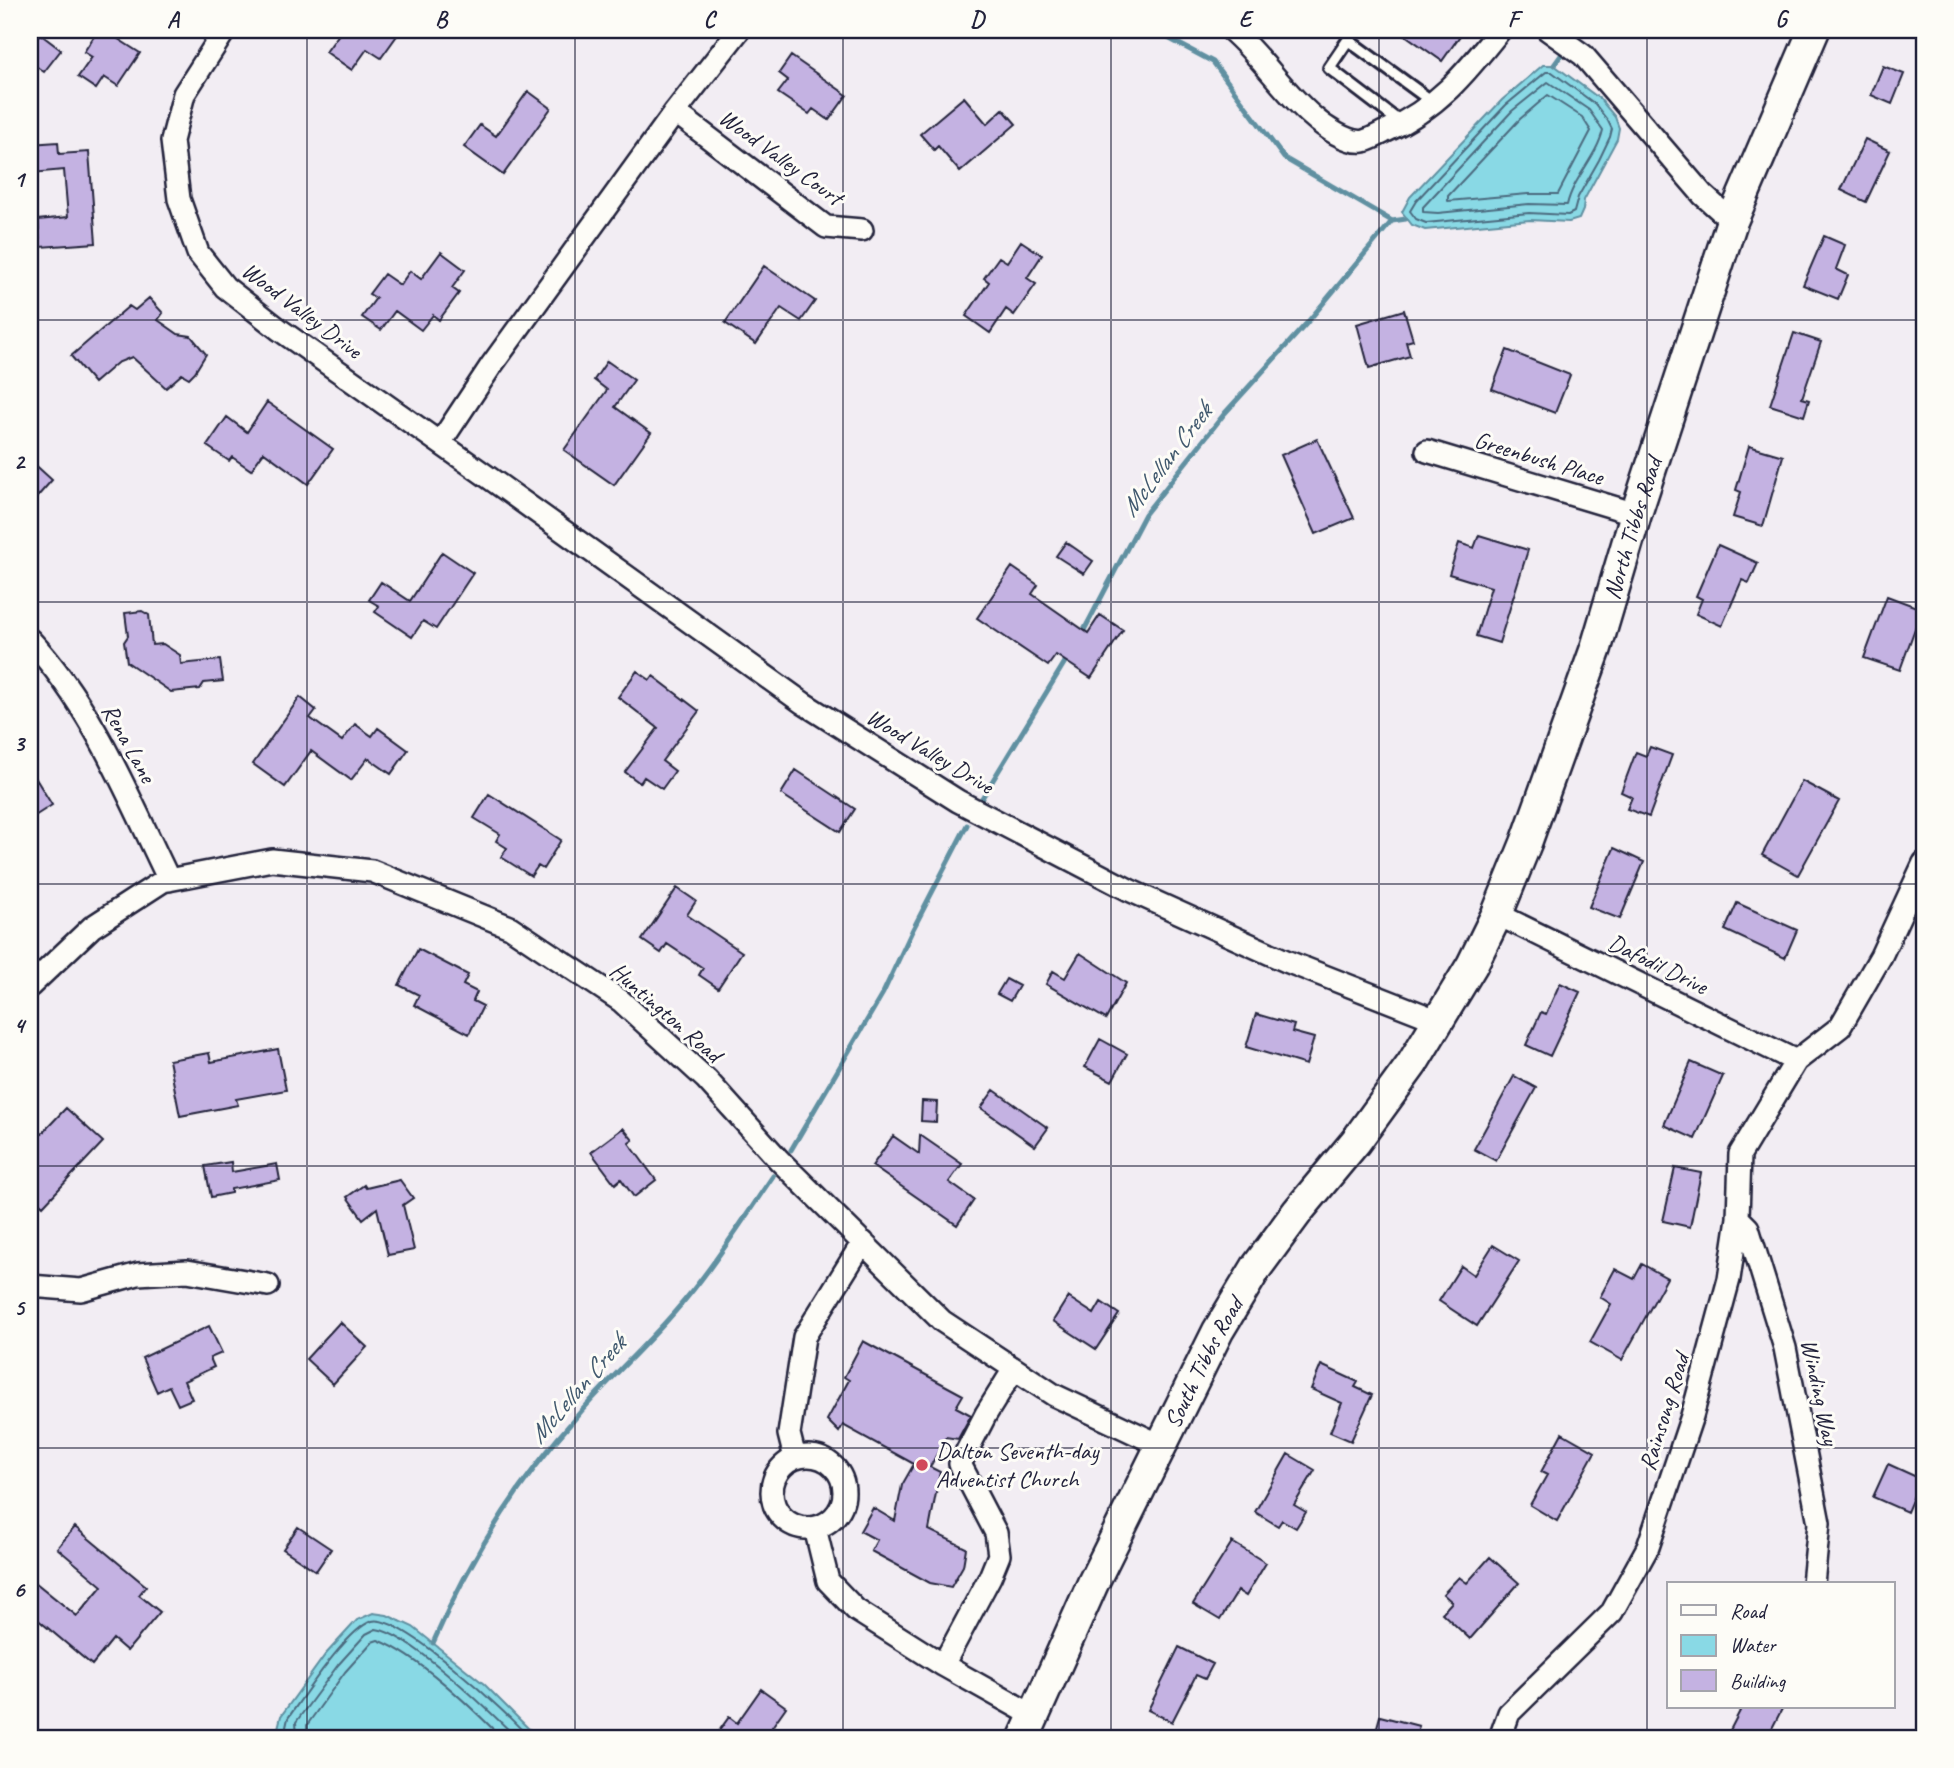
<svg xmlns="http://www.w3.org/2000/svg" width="1954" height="1768" viewBox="0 0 1954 1768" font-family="Caveat,sans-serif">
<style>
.water{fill:#89d9e5;stroke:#6090a1;stroke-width:2}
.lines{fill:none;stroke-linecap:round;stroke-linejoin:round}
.shore{stroke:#4b6b7f;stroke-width:2}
.stream{stroke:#6090a1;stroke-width:5}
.building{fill:#c4b2e2;stroke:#22223b;stroke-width:2}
.lane-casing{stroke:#22223b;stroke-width:16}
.street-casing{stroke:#22223b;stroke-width:26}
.secondary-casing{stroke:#22223b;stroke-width:35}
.lane{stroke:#fdfcf7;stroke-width:10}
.street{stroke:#fdfcf7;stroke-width:21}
.secondary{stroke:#fdfcf7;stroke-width:30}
.grid{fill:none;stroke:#22223b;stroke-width:2;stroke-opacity:0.55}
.poi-dot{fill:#d1495b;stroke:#fdfcf7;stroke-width:2.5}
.labels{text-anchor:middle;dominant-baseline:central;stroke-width:6;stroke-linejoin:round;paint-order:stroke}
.street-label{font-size:24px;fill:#22223b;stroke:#fdfcf7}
.poi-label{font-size:24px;fill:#22223b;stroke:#fdfcf7;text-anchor:start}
.water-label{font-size:26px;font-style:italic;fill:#41596e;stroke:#fdfcf7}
.neatline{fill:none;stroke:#22223b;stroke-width:2.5}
.grid-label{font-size:23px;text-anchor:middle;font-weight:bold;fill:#22223b}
</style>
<rect width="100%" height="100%" fill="#f2edf3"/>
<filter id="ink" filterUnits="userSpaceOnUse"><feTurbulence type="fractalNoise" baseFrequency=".0143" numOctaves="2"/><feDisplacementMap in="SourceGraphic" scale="14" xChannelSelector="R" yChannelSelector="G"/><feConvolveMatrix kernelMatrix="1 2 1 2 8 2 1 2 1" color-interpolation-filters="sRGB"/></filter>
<g filter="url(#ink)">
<path class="water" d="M1543 65H1554L1600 99 1615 117 1619 128 1617 139 1584 200 1583 210 1579 219 1569 222 1530 220 1425 230 1412 225 1402 212 1410 197 1502 100Z
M373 1613 387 1615 413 1627 484 1684 538 1738H282L278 1728 281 1716 325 1655 357 1620Z"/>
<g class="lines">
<path class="shore" d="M1546 72H1552L1595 104 1608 121 1612 129 1610 137 1599 160 1578 197 1574 212 1568 215 1529 213 1426 223 1416 219 1410 211 1416 201 1506 105Z
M1548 82 1589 110 1603 130C1597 157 1573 178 1567 205L1529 204 1438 213 1423 212V207L1512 111Z
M1548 95 1582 117 1591 131 1558 194H1528L1448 201V196L1520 119Z
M288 1738 286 1727 288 1718C304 1696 347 1629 372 1621 400 1613 509 1714 529 1738
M297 1738 296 1722 338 1665 366 1634 376 1629C411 1634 490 1712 517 1738
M307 1738V1725L345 1672 372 1642 378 1640C419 1656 471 1707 502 1738"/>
<path class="stream" d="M1153 30 1213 62 1284 158 1392 221
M1573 40 1580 30
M1554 65 1567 47
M1082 634 1145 514 1225 413 1306 324 1392 221 1406 219
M982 798 1068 657
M791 1150 883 993 912 931 967 825
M433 1643C469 1560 517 1483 578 1415 618 1369 664 1329 700 1281 726 1247 749 1211 773 1176"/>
</g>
<path class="building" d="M98 30H104L140 53 118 86 104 77 96 89 78 77 92 57 84 52Z
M342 30H401L381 58 367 49 352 70 326 52Z
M1398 30H1464L1442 61Z
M40 34 61 50 44 72 30 62V48Z
M791 56 847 95 829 120 813 109 809 114 778 93 788 80 779 73Z
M1883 66 1904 74 1892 104 1871 95Z
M528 91 551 108 503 175 464 147 480 125 496 136Z
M964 97 987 124 1003 109 1016 124 960 172 938 146 934 150 920 134Z
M1865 139 1890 151 1866 202 1841 190Z
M58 142 59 154 89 152 96 243 40 247 38 220 68 217 64 170 32 173 30 144Z
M1824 236 1845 245 1836 269 1848 275 1838 299 1803 285Z
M1021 241 1042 255 1027 278 1036 284 1014 315 1006 309 990 333 966 316 989 282 984 278 999 257 1007 262Z
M441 252 465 270 452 288 459 293 439 320 433 315 421 330 395 311 381 330 362 317 376 298 369 294 384 274 400 285 410 271 421 279Z
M764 266 815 301 801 321 781 308 756 344 725 323Z
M149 298 163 313 158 320 178 334 191 336 206 354 195 372 189 378 182 374 166 388 132 357 117 363 94 383 71 356 129 306 135 310Z
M1404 310 1413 340 1406 342 1410 356 1369 368 1357 324Z
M1794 333 1821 342 1802 398 1809 400 1804 416 1770 405Z
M1507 350 1570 375 1555 413 1492 389Z
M607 361 634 380 615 407 651 433 614 485 564 450 607 390 594 380Z
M267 402 333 449 308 484 264 452 251 470 232 457 229 461 207 446 227 417 247 432Z
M1317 439 1354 518 1316 534 1281 455Z
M1749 446 1783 456 1763 526 1733 517 1741 492 1736 490Z
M30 460 52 480 30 505Z
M1479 535 1528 550 1499 643 1476 636 1491 587 1449 574 1459 543 1474 548Z
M1066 542 1093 561 1084 574 1056 556Z
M1718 545 1758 563 1749 583 1742 580 1722 626 1696 614 1702 599 1696 596Z
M442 552 473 573 436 629 423 621 412 637 375 612 379 606 369 600 381 582 410 601Z
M1012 567 1038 585 1032 594 1088 633 1100 615 1123 630 1091 678 1056 655 1048 666 977 618Z
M1887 596 1922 609 1900 670 1864 658Z
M142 611 149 615 152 645 163 644 180 655 181 664 220 660 223 681 204 683 200 689 171 692 127 662 124 642 128 636 125 613Z
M637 671 650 680 653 676 699 711 662 761 675 771 662 789 644 777 640 783 625 772 658 728 618 697Z
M300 697 316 710 310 718 342 741 355 724 372 736 378 728 408 750 391 774 368 758 351 780 311 751 285 787 253 764Z
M1650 747 1672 755 1649 817 1627 809 1632 797 1621 792 1636 752 1646 756Z
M30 769 52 805 30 819Z
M796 770 855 809 840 832 781 794Z
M1802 781 1839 801 1798 875 1762 855Z
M489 794 561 840 543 869 538 866 531 876 501 857 507 848 496 841 500 834 474 818Z
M1614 848 1644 862 1620 919 1589 907Z
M677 888 696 901 687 915 742 952 718 988 699 975 703 968 667 944 661 953 642 940Z
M1737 903 1797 930 1785 958 1725 930Z
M418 949 468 975 463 985 477 992 473 1001 483 1006 469 1034 414 1005 419 995 399 985Z
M1080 953 1126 983 1106 1019 1046 984 1053 971 1065 978Z
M1006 979 1019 986 1010 1001 997 994Z
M1560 983 1580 992 1550 1056 1526 1045 1541 1012 1546 1014Z
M1256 1014 1294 1025 1292 1032 1314 1038 1306 1065 1246 1047Z
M1100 1039 1127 1054 1112 1081 1085 1067Z
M278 1049 286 1090 236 1099 238 1105 180 1116 169 1060 209 1053 211 1062Z
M1691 1062 1723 1076 1695 1139 1664 1125Z
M1514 1076 1536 1088 1496 1161 1474 1149Z
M994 1090 1048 1128 1035 1146 981 1108Z
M922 1101 937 1102 936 1122 921 1121Z
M66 1108 103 1142 43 1206 30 1194V1146Z
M623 1128 633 1140 629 1143 656 1180 634 1197 621 1179 615 1184 591 1152Z
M920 1135 962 1164 949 1182 974 1200 957 1225 872 1166 893 1136 919 1154Z
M231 1162 232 1172 277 1164 280 1180 231 1189V1193L211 1197 205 1166Z
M1675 1168 1701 1173 1690 1227 1663 1221Z
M400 1180 413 1198 403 1205 414 1250 388 1255 377 1208 363 1219 347 1197 364 1185 366 1188Z
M1493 1245 1519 1261 1477 1326 1439 1301 1461 1266 1474 1275Z
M1642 1264 1667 1278 1622 1360 1590 1342 1611 1304 1600 1297 1615 1269 1634 1279Z
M1068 1297 1094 1314 1101 1302 1119 1314 1096 1349 1053 1321Z
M340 1322 367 1347 333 1384 306 1359Z
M209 1326 222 1353 210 1358 214 1367 184 1381 192 1399 178 1405 169 1386 157 1392 142 1358Z
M863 1341 963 1395 956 1407 971 1415 958 1439 946 1437 930 1467 940 1472 929 1530 966 1548 963 1566 951 1587 930 1583 871 1551 877 1540 860 1531 873 1508 895 1521 902 1485 914 1464 843 1425 839 1432 827 1420 849 1380 844 1377Z
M1321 1365 1358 1382 1355 1387 1372 1395 1351 1441 1330 1432 1342 1403 1311 1389Z
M1562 1433 1595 1452 1557 1521 1530 1505 1547 1475 1541 1472Z
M1288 1454 1315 1470 1294 1505 1306 1512 1296 1528 1282 1520 1278 1526 1255 1512Z
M1888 1464 1921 1479 1907 1512 1873 1497Z
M75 1527 146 1586 139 1595 160 1612 127 1651 113 1639 92 1665 30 1613V1591L36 1583 77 1616 102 1586 57 1548Z
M298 1527 331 1549 316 1571 283 1549Z
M1232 1542 1266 1563 1246 1596 1238 1591 1220 1620 1193 1604Z
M1490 1557 1519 1583 1470 1639 1442 1613 1452 1602 1443 1594 1459 1577 1467 1583Z
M1179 1647 1213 1664 1205 1679 1196 1675 1172 1722 1148 1710Z
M761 1689 786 1707 772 1727 789 1738H714L729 1717 737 1723Z
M1742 1707H1783L1767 1738H1726Z
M1380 1716 1419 1726 1415 1738H1374Z"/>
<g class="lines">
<g class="lane-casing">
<path id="lane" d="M1401 123 1329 68 1348 40 1434 103"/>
</g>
<g class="street-casing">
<path id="street" d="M225 30 184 94 172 141 179 199 198 253 225 287 280 330 505 489 803 703 958 801 1129 890 1286 961 1439 1021
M1231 30C1261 56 1283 91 1312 116 1324 127 1348 144 1364 141 1371 139 1378 135 1384 132 1438 108 1465 74 1500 30
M1548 30 1583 55 1703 195 1732 221
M675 112 826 227 862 230
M440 443 491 366 675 112 739 30
M1427 451 1636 514
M30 640C93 707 129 798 169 880
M1497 914 1796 1061
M30 986 92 927 163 881 272 860 372 871 510 927 621 1001 706 1079 779 1160 942 1321 1054 1395 1160 1445
M1738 1218 1748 1228 1785 1348 1819 1523 1813 1584
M30 1286 81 1290 138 1274 187 1271 268 1285
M772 1492a36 36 0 1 1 72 0a36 36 0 1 1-72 0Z
M795 1458 789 1434 804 1337 863 1242
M815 1528 828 1581 856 1610 943 1665 1034 1716
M943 1665 990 1577 999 1555 996 1533 960 1464 986 1414 1014 1369
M1500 1738 1509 1713 1612 1612 1648 1547 1692 1416 1729 1279 1738 1218 1740 1154 1796 1061 1840 1027 1881 956 1924 863"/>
</g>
<g class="secondary-casing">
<g id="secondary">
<path id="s1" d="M1024 1738 1093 1583 1218 1331 1256 1268 1298 1211 1356 1141 1412 1064 1472 965 1497 914 1526 843 1596 648 1636 514 1732 221 1814 30"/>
</g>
</g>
<use href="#lane" class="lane"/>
<use href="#street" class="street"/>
<use href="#secondary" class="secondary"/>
</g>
</g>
<path class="grid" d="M307 30V1738M575 30V1738M843 30V1738M1111 30V1738M1379 30V1738M1647 30V1738M30 320H1924M30 602H1924M30 884H1924M30 1166H1924M30 1448H1924"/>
<circle class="poi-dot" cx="922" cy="1465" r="7"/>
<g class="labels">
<g class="street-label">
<text transform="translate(781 157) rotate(36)">Wood Valley Court</text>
<text transform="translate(302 310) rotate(37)">Wood Valley Drive</text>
<text transform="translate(1539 458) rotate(17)">Greenbush Place</text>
<text stroke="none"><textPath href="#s1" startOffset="1363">North Tibbs Road</textPath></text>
<text transform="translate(129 743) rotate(61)">Rena Lane</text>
<text transform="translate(930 751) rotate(31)">Wood Valley Drive</text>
<text transform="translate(1658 964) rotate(26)">Dafodil Drive</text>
<text transform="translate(666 1012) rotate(41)">Huntington Road</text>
<text stroke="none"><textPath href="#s1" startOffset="416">South Tibbs Road</textPath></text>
<text transform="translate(1820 1392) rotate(78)">Winding Way</text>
<text transform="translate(1664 1412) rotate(-73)">Rainsong Road</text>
</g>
<g class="poi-label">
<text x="936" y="1451">Dalton Seventh-day<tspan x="936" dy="28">Adventist Church</tspan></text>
</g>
<g class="water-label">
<text transform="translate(1166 460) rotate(-53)">McLellan Creek</text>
<text transform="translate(577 1389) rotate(-49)">McLellan Creek</text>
</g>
</g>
<rect width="1954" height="1768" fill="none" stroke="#fdfcf7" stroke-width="77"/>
<rect x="1667" y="1582" width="228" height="126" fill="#fdfcf7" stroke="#a5a5ac" stroke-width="2"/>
<rect x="1681" y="1605" width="35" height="10" fill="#fdfcf7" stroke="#a5a5ac" stroke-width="2"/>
<text x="1730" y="1618" font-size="21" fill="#22223b">Road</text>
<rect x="1681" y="1635" width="35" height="21" fill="#89d9e5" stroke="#a5a5ac" stroke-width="2"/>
<text x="1730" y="1652" font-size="21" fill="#22223b">Water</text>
<rect x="1681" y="1670" width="35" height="21" fill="#c4b2e2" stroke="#a5a5ac" stroke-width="2"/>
<text x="1730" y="1688" font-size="21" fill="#22223b">Building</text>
<rect x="38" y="38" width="1878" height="1692" class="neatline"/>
<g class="grid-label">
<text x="173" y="27">A</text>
<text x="441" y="27">B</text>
<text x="709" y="27">C</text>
<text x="977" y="27">D</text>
<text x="1245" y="27">E</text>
<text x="1513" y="27">F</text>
<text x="1781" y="27">G</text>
<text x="19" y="187">1</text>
<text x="19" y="469">2</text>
<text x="19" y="751">3</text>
<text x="19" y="1033">4</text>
<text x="19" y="1315">5</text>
<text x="19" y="1597">6</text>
</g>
</svg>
